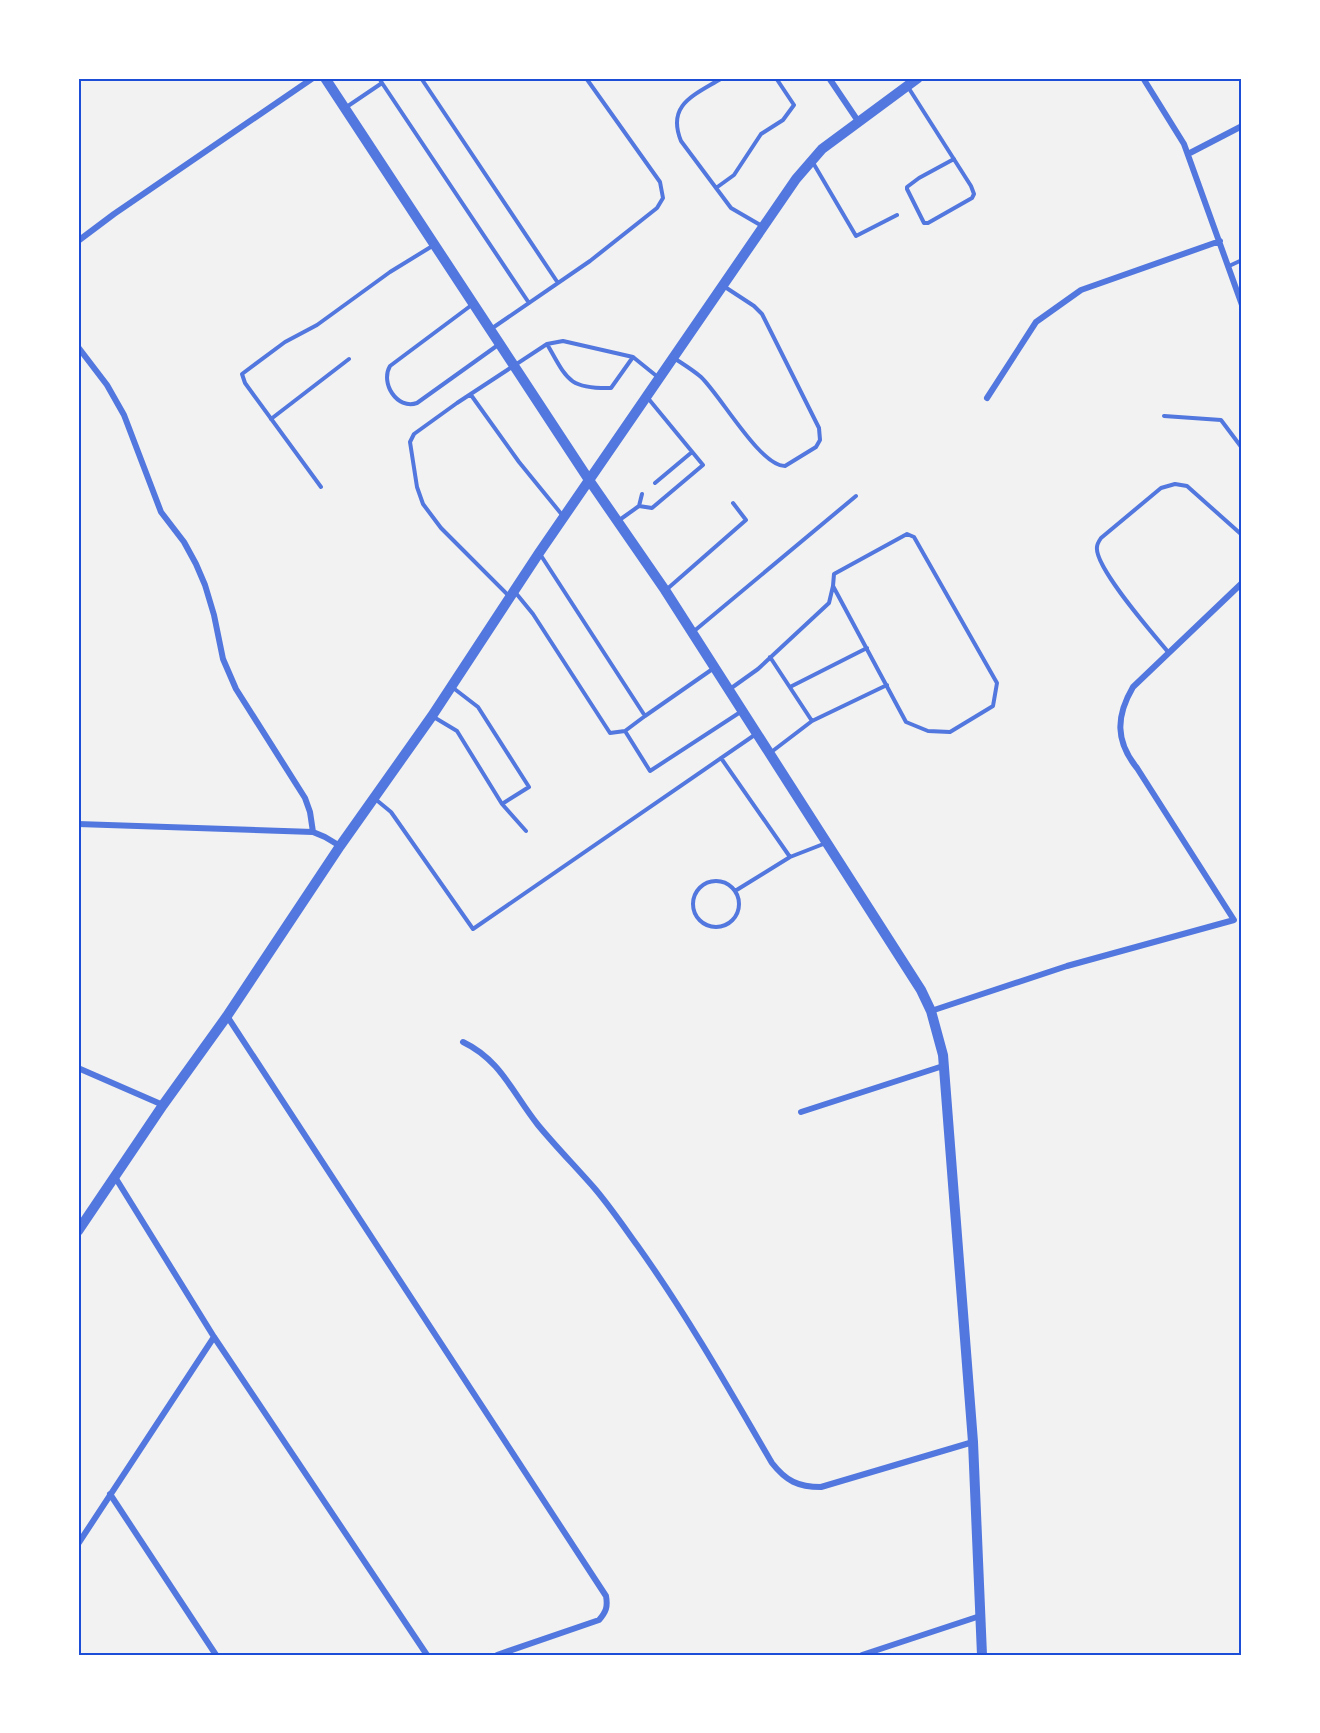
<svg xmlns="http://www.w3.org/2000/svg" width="1320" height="1733" viewBox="0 0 1320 1733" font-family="'Nunito Sans',sans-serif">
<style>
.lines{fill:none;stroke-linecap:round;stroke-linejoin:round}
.service{stroke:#5277de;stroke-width:4}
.minor{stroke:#5277de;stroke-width:6}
.tertiary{stroke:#5277de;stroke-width:10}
.neatline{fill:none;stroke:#1d4ed8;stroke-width:2}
</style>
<rect width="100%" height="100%" fill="#f2f2f2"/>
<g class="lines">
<path class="service" d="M421 78 558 283
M722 78C695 95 666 104 681 141L731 208 762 226
M382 83 529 303
M908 87 971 186 974 194 972 198 928 223H924L907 189V187L919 178 954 159
M345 108 382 83 379 78
M812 161 856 236 897 215
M716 188 734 175 761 134 783 120 794 105 776 78
M1229 266 1242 260
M473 304 390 366C380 383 397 410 417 403L498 345
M491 329 590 261 657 208 663 198 660 182 586 78
M547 344C567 379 568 389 611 388L633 357
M674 358C683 364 693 370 701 377 721 396 760 466 785 466L816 447 820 440 819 428 762 314 754 306 725 287
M471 395 519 462 563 516
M1164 416 1221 420 1242 448
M271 419 349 359
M655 483 692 452
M321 487 245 383 242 374 285 342 317 325 390 272 434 245
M639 506 642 494
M618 521 639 506 652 508 703 465 647 397
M540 554 645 716 625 731 650 771 742 711
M666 590 746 520 733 503
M515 592 533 614 610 733 625 731
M510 597 441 528 423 504 417 487 410 442 414 434 457 403 547 344 563 341 633 357 659 378
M693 632 856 496
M1169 653C1154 635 1094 567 1097 547 1097 544 1099 541 1101 538L1161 488 1175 484 1187 486 1242 535
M770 657 812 721
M790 687 867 648
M730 689 758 669 829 603 833 586 834 574 907 534 914 537 997 683 993 706 950 732 928 731 906 722 833 586
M432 716 457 731 502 804 529 787 478 707 452 687
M645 716 714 668
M770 753 812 721 887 685
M721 758 790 857
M374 798 391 812 473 929 756 734
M502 804 526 831
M693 904a23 23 0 1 1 46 0a23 23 0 1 1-46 0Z
M735 891 790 857 826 843"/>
<path class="minor" d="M829 78 858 121
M1143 78 1184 144 1242 305
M1188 154 1242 126
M78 241 114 214 313 78
M78 347 107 385 124 415 161 512 184 542 196 564 205 585 214 615 223 659 236 689 305 798 310 812 313 832
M987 398 1036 322 1081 290 1220 241
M78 824 313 832 325 837 340 846
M931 1011 1067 966 1234 920 1137 768C1115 741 1116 716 1133 687L1242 583
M227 1016 606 1596C608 1607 606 1612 599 1620L497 1655
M463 1042C501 1060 513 1094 538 1125 557 1148 577 1168 596 1190 611 1208 624 1227 637 1245 687 1315 729 1389 772 1463 786 1481 798 1487 821 1487L973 1442
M78 1068 163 1105
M801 1112 943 1066
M115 1177 214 1337 427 1655
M110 1494 216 1655
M78 1544 214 1337
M862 1655 980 1616"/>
<path class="tertiary" d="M325 78 589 480 665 590 921 990 931 1011 943 1055 973 1442 982 1655
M78 1231 163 1105 227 1016 340 846 432 716 539 553 796 179 822 149 918 78"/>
</g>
<rect width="1320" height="1733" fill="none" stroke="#ffffff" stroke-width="159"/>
<rect x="80" y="80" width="1160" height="1574" class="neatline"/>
</svg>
